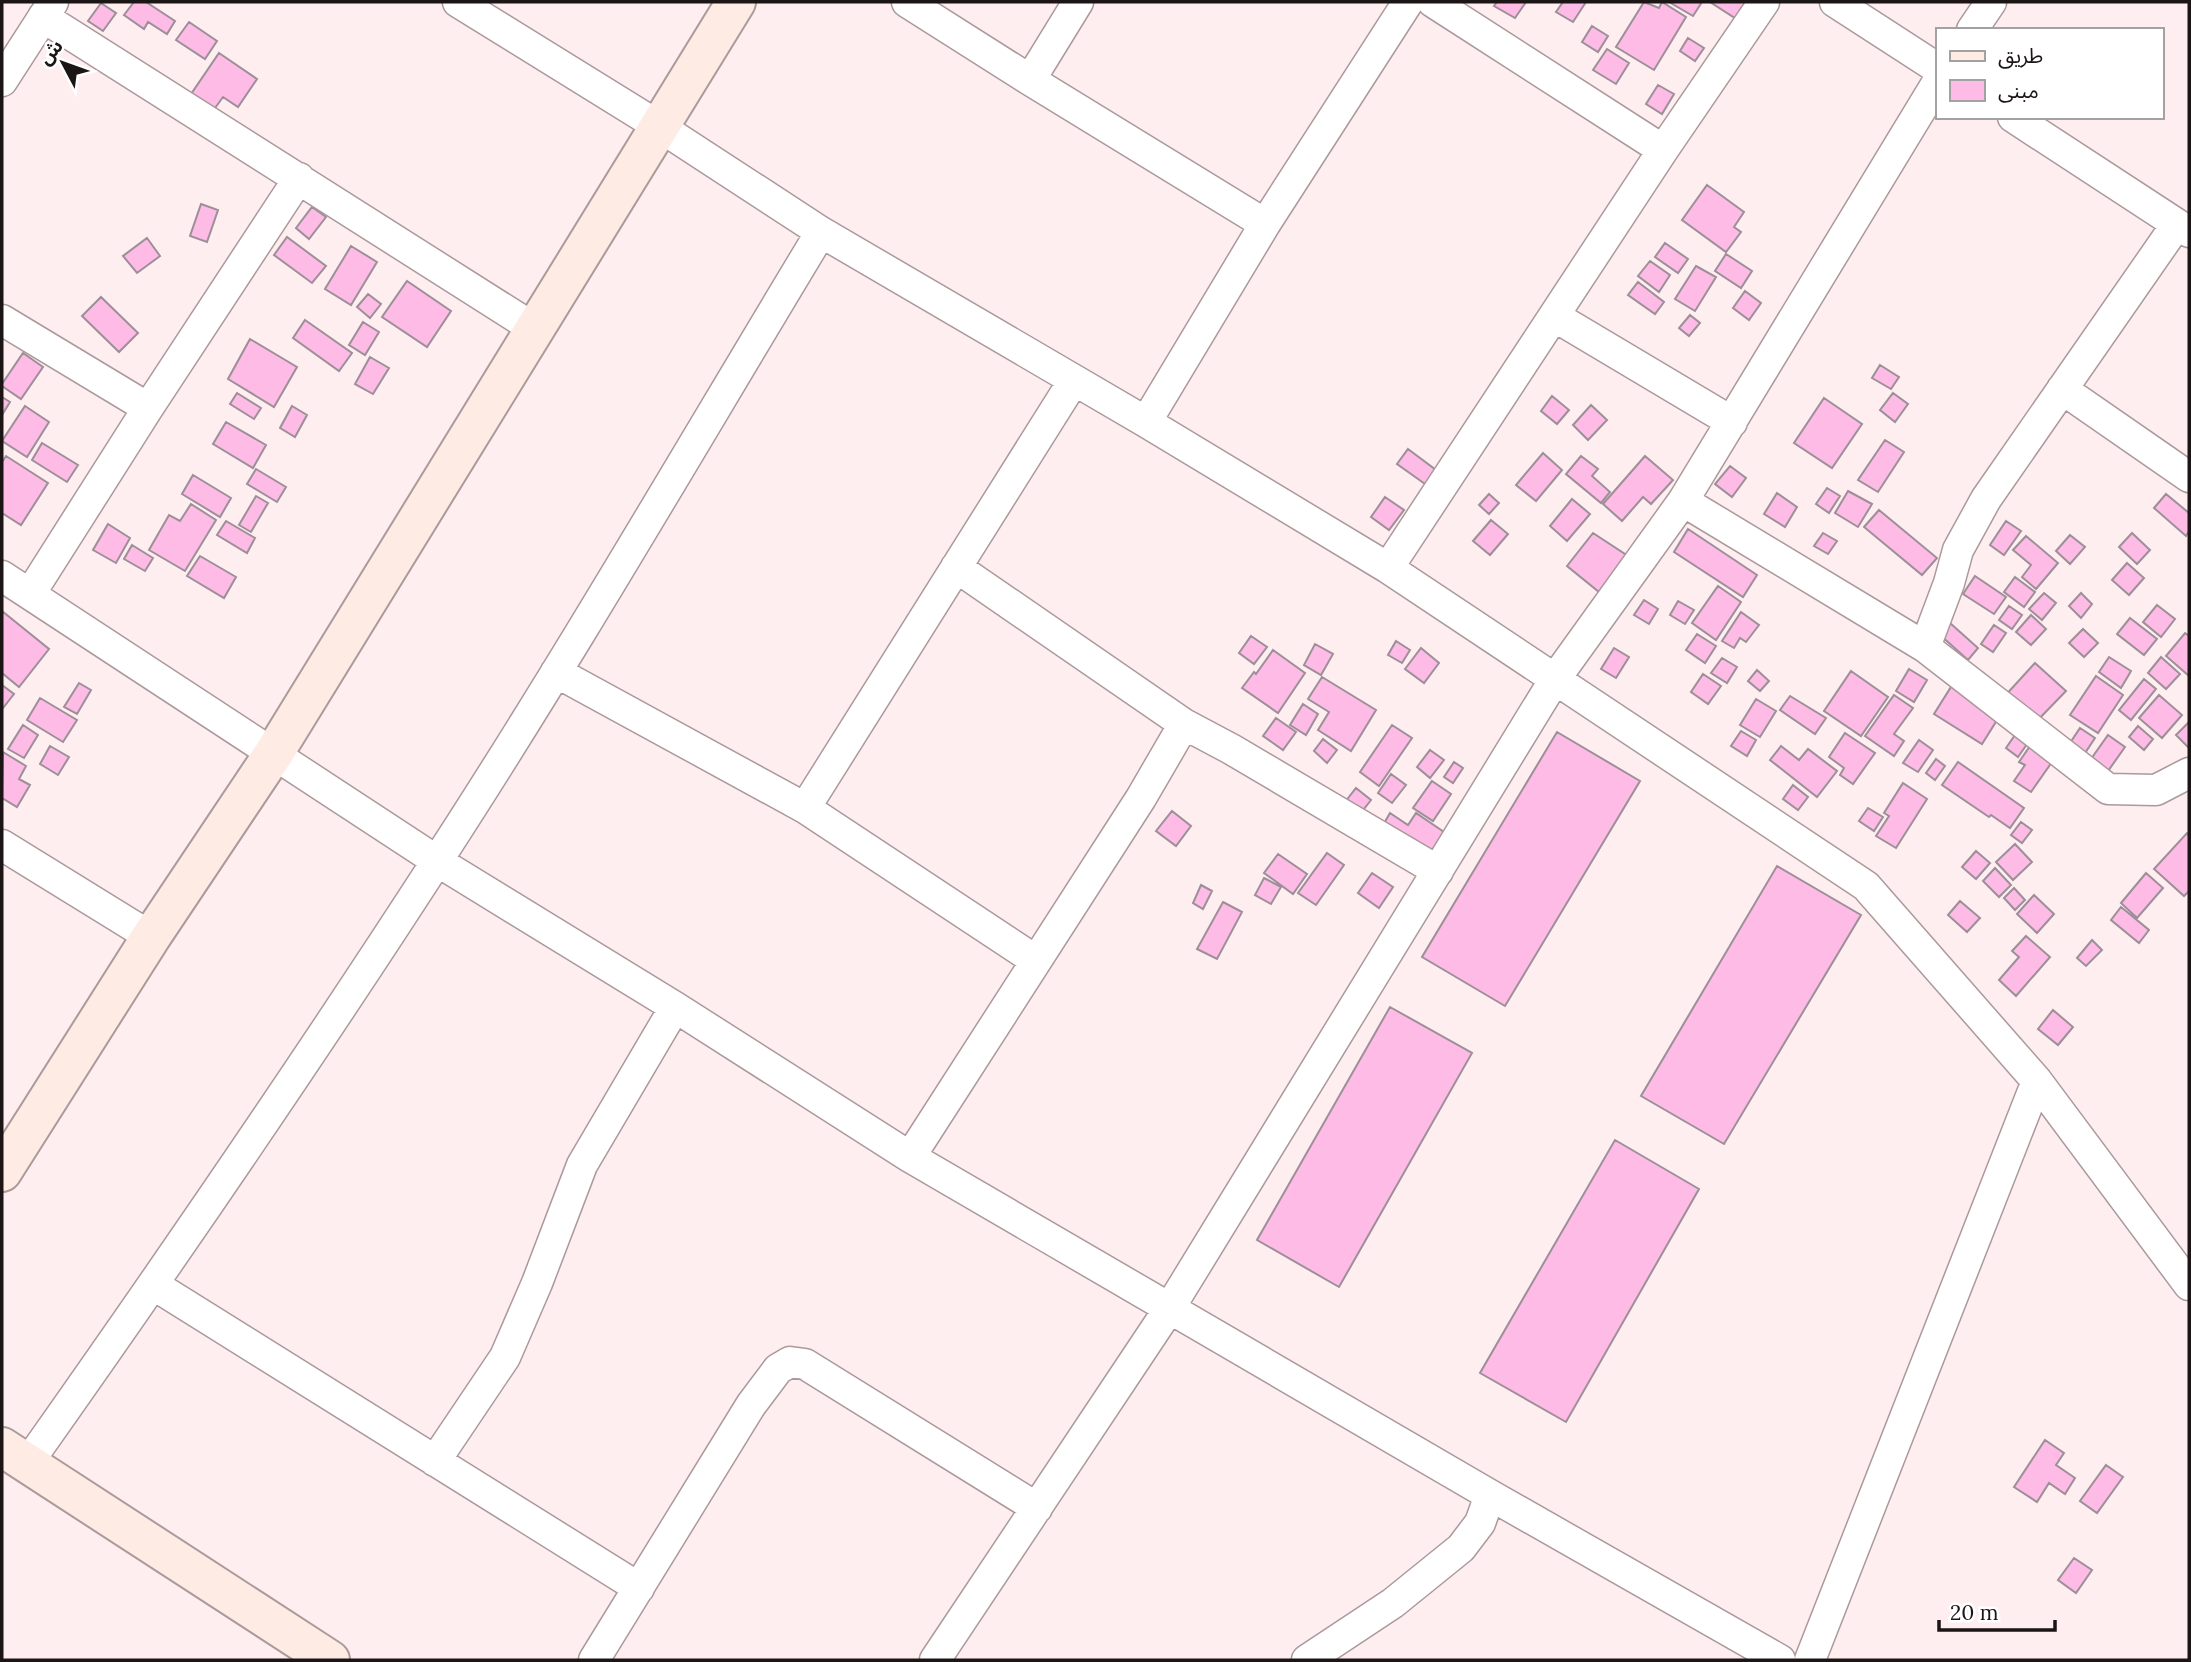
<svg xmlns="http://www.w3.org/2000/svg" width="2191" height="1662" viewBox="0 0 2191 1662" font-family="Lora,'Noto Sans Arabic',serif">
<style>
.building{fill:#fdbbe6;stroke:#9d8f98;stroke-width:2}
.lines{fill:none;stroke-linecap:round;stroke-linejoin:round}
.street-casing{stroke:#ab999b;stroke-width:33}
.secondary-casing{stroke:#ab999b;stroke-width:42}
.street{stroke:#fff;stroke-width:30}
.secondary{stroke:#feebe4;stroke-width:38}
</style>
<rect width="100%" height="100%" fill="#feeef0"/>
<path class="building" d="M134 2H146L175 21 167 34 148 22 144 29 124 15Z
M1497 2H1526L1515 18 1494 6Z
M1563 2H1586L1573 22 1556 12Z
M1644 2 1659 8 1662 2 1686 17 1654 70 1616 47Z
M1669 2H1702L1693 16Z
M1710 2H1749L1738 20Z
M101 3 116 13 103 31 88 21Z
M189 22 217 41 205 59 176 40Z
M1592 26 1608 36 1598 52 1582 42Z
M1688 38 1704 48 1695 61 1680 51Z
M1607 49 1629 63 1616 84 1593 70Z
M219 53 257 79 238 107 223 97 210 115 187 100Z
M1658 85 1674 94 1662 114 1646 104Z
M1707 185 1744 212 1734 227 1741 232 1726 252 1682 220Z
M201 204 218 210 207 242 190 236Z
M312 207 326 217 309 239 296 228Z
M287 237 326 266 312 283 274 255Z
M147 238 160 256 137 273 123 256Z
M1665 243 1688 259 1678 273 1655 257Z
M351 246 377 262 351 305 325 289Z
M1726 254 1752 271 1741 288 1715 271Z
M1650 261 1670 275 1659 292 1638 276Z
M1696 266 1716 277 1695 311 1675 299Z
M407 281 451 311 427 347 382 317Z
M1638 282 1664 302 1655 314 1628 295Z
M1745 291 1761 303 1749 320 1733 308Z
M368 294 381 304 370 318 357 307Z
M101 297 138 333 119 352 82 316Z
M1690 315 1700 323 1689 336 1679 328Z
M305 320 352 353 339 371 293 338Z
M363 322 379 332 365 355 349 345Z
M250 339 297 367 274 407 228 379Z
M23 353 43 367 21 399 2 386V384Z
M370 357 389 368 373 394 355 384Z
M1880 365 1899 377 1891 389 1872 378Z
M237 393 261 408 254 419 230 404Z
M1893 393 1908 404 1895 422 1880 410Z
M1552 396 1569 410 1557 424 1541 411Z
M2 397 10 402 2 415Z
M1824 398 1862 424 1832 468 1794 443Z
M1591 405 1607 420 1588 440 1573 425Z
M25 406 49 422 27 457 2 441Z
M292 406 307 415 295 437 280 428Z
M226 422 266 445 253 468 213 444Z
M1885 440 1904 452 1878 492 1858 480Z
M42 443 78 465 67 482 32 460Z
M1408 449 1436 470 1425 484 1397 464Z
M1543 453 1562 470 1536 501 1516 485Z
M6 456 48 483 21 525 2 513V462Z
M1581 456 1598 469 1592 476 1610 492 1601 503 1566 474Z
M1645 456 1673 480 1651 504 1643 497 1622 521 1603 504Z
M1730 466 1746 478 1732 497 1715 484Z
M256 469 286 487 277 502 247 484Z
M193 475 231 498 220 517 182 494Z
M1827 488 1840 496 1829 513 1816 504Z
M1848 491 1872 504 1858 527 1835 513Z
M1777 493 1797 507 1785 527 1764 514Z
M1489 494 1499 503 1489 514 1479 505Z
M2166 494 2189 513V531L2186 536 2154 508Z
M256 496 268 503 251 532 239 525Z
M1385 497 1404 510 1389 530 1371 517Z
M1572 499 1590 514 1567 541 1550 526Z
M191 504 216 520 185 571 149 550 169 515 180 521Z
M1879 510 1937 558 1922 575 1864 527Z
M1491 520 1508 534 1490 555 1473 541Z
M226 521 255 538 247 553 217 535Z
M2006 521 2021 531 2004 555 1990 545Z
M108 524 130 538 116 563 93 550Z
M1688 529 1757 575 1743 597 1674 552Z
M1593 533 1628 556 1599 592 1567 566Z
M1823 533 1837 541 1828 554 1814 546Z
M2132 533 2150 550 2137 564 2119 547Z
M2070 535 2085 547 2070 564 2056 551Z
M2026 536 2058 563 2036 589 2022 577 2031 565 2013 550Z
M132 545 153 558 145 571 124 559Z
M200 556 236 577 224 598 187 576Z
M2127 563 2144 578 2129 595 2112 580Z
M1975 576 2006 597 1994 614 1963 594Z
M2015 577 2035 592 2024 607 2004 592Z
M1718 586 1741 602 1716 640 1692 623Z
M2044 593 2056 603 2042 620 2029 609Z
M2081 593 2092 604 2081 618 2069 606Z
M1644 600 1658 609 1649 624 1634 615Z
M1678 601 1694 610 1685 624 1670 615Z
M2157 605 2175 619 2161 637 2143 622Z
M2009 606 2022 615 2012 629 1999 620Z
M2 611 49 649 19 687 2 673Z
M1741 612 1759 625 1746 642 1740 638 1734 648 1722 641Z
M2031 615 2046 629 2031 645 2016 632Z
M2130 618 2157 639 2144 655 2117 634Z
M1950 623 1978 648 1968 660 1939 634Z
M1994 625 2006 633 1993 652 1981 644Z
M2083 629 2098 643 2084 657 2069 643Z
M2185 633 2189 636V676L2166 656Z
M1697 634 1716 646 1705 663 1686 650Z
M1251 636 1267 647 1254 664 1239 653Z
M1396 641 1410 650 1402 663 1388 655Z
M1315 644 1333 654 1321 675 1304 665Z
M1421 648 1439 663 1424 683 1405 669Z
M1614 648 1629 657 1616 678 1601 669Z
M1273 650 1305 673 1278 713 1242 688 1254 672 1256 674Z
M2109 657 2131 671 2121 688 2099 672Z
M2161 657 2180 674 2166 689 2148 673Z
M1722 658 1737 667 1727 683 1711 673Z
M2035 663 2066 691 2033 725 2003 698Z
M1909 669 1927 680 1914 702 1896 691Z
M1757 670 1769 681 1760 691 1748 681Z
M1851 671 1888 697 1861 736 1824 711Z
M1703 674 1721 686 1708 704 1691 692Z
M2096 676 2123 695 2098 733 2070 715Z
M1322 677 1376 710 1351 751 1318 730 1329 712 1308 699Z
M1956 679 2004 709 1982 744 1934 714Z
M2144 679 2156 689 2131 720 2119 710Z
M79 683 91 690 77 714 64 707Z
M2 685 14 694 3 708 2 707Z
M1894 695 1913 708 1894 734 1904 741 1894 756 1865 736Z
M2159 695 2182 715 2162 738 2139 718Z
M1790 696 1826 718 1815 734 1780 710Z
M40 698 77 720 63 742 27 720Z
M1756 699 1776 711 1760 737 1740 725Z
M1303 704 1318 714 1306 735 1290 725Z
M1276 718 1296 732 1283 750 1263 736Z
M2189 722V748L2176 735Z
M23 725 38 735 24 758 8 749Z
M1392 725 1412 738 1379 786 1360 772Z
M2138 726 2153 739 2144 750 2129 737Z
M2080 728 2095 738 2083 756 2068 746Z
M1741 731 1756 740 1747 756 1731 746Z
M1557 732 1640 781 1505 1006 1422 957Z
M1845 733 1875 753 1853 784 1840 775 1844 768 1829 757Z
M2015 735 2027 744 2018 757 2006 748Z
M2108 735 2125 747 2108 771 2091 759Z
M1323 739 1337 750 1327 763 1314 751Z
M1919 740 1933 750 1918 772 1903 763Z
M50 746 69 757 58 775 40 764Z
M1781 746 1799 760 1808 749 1837 771 1817 797 1770 760Z
M2030 746 2052 762 2031 792 2014 781 2025 765 2019 762Z
M1430 750 1444 760 1430 778 1417 767Z
M3 752 26 766 19 779 30 785 17 807 2 798Z
M1936 759 1945 766 1935 780 1926 773Z
M1454 762 1463 768 1453 783 1444 777Z
M1958 762 2024 808 2010 828 1991 815 1989 817 1942 785Z
M1391 774 1406 785 1392 803 1378 793Z
M1432 781 1451 794 1433 821 1413 808Z
M1903 783 1927 799 1896 848 1876 836 1889 816 1884 813Z
M1793 785 1808 797 1798 810 1783 799Z
M1356 788 1371 800 1360 814 1345 802Z
M1868 808 1883 817 1874 831 1859 821Z
M1172 811 1191 826 1176 846 1156 831Z
M1390 813 1408 825 1416 813 1444 832 1428 857 1382 827Z
M2021 822 2032 830 2022 843 2011 835Z
M2187 833 2189 836V891L2184 896 2154 869Z
M2015 844 2032 862 2013 880 1996 862Z
M1976 851 1990 863 1976 879 1962 867Z
M1327 853 1344 865 1316 905 1298 893Z
M1278 854 1307 874 1293 894 1264 873Z
M1777 866 1861 915 1724 1144 1641 1096Z
M1995 868 2011 885 1999 897 1983 881Z
M1372 873 1393 887 1379 908 1358 893Z
M2146 873 2163 888 2137 918 2121 903Z
M1264 878 1281 887 1271 904 1255 895Z
M1201 885 1212 891 1203 909 1193 903Z
M2014 888 2025 900 2015 910 2004 898Z
M2034 895 2054 914 2037 933 2017 914Z
M1960 901 1980 918 1967 932 1948 915Z
M1223 902 1242 912 1217 959 1197 949Z
M2121 907 2149 930 2139 943 2111 920Z
M2026 936 2050 957 2016 996 1999 980 2019 957 2012 951Z
M2092 940 2102 950 2086 966 2077 958Z
M1390 1007 1472 1053 1339 1287 1257 1240Z
M2053 1010 2073 1027 2058 1045 2038 1029Z
M1615 1140 1699 1189 1566 1422 1480 1373Z
M2045 1440 2064 1453 2056 1465 2075 1478 2065 1494 2049 1483 2037 1502 2014 1487Z
M2106 1465 2123 1477 2097 1513 2080 1501Z
M2074 1558 2092 1570 2076 1593 2058 1580Z"/>
<g class="lines">
<g class="street-casing">
<path id="street" d="M458 2 660 127 821 232 1146 422 1388 568 1866 886 2037 1081 2189 1285
M907 2 1030 80 1265 224
M1433 2 1663 150
M1835 2 1937 68
M43 17 535 329
M1972 30 1991 2
M1030 80 1078 2
M2 81 53 2
M2013 117 2189 232
M1554 316 1732 422
M2 320 148 408
M2062 389 2189 477
M1146 422 1265 224 1408 2
M1683 501 1925 647 2108 789 2156 790 2189 773
M956 567 1184 724
M1388 568 1663 150 1764 2
M2 576 437 861 675 1007 910 1157 1490 1495 1780 1660
M30 594 148 408 299 178
M1925 647 1949 583 1958 550 1986 499 2177 224
M556 672 805 808 1035 960
M805 808 1074 380
M2 845 151 937
M910 1157 1141 798 1184 724 1231 749 1438 871
M154 1285 639 1588
M435 1461 505 1357 537 1283 582 1165 675 1007
M27 1464C167 1266 305 1065 437 861 571 655 694 442 821 232
M594 1660 751 1405 778 1369 790 1362 805 1364 1037 1508
M935 1660 1169 1309 1555 679 1683 501 1937 83
M1307 1660 1393 1603 1461 1548 1480 1523 1490 1495
M1810 1660 2037 1081"/>
</g>
<g class="secondary-casing">
<path id="secondary" d="M2 1172 151 937 274 753 736 2
M2 1447 330 1660"/>
</g>
<use href="#street" class="street"/>
<use href="#secondary" class="secondary"/>
</g>
<rect width="2191" height="1662" fill="none" stroke="#1c1516" stroke-width="7"/>
<rect x="1936" y="28" width="228" height="91" fill="#ffffff" stroke="#a4a1a2" stroke-width="2"/>
<rect x="1950" y="51" width="35" height="10" fill="#feebe4" stroke="#a4a1a2" stroke-width="2"/>
<text x="1998" y="63" font-size="21" fill="#1c1516">طريق</text>
<rect x="1950" y="80" width="35" height="21" fill="#fdbbe6" stroke="#a4a1a2" stroke-width="2"/>
<text x="1998" y="98" font-size="21" fill="#1c1516">مبنى</text>
<g transform="translate(63 63) rotate(311)" stroke="#ffffff" stroke-width="5" paint-order="stroke">
<path d="M0-5L12 26L0 18L-12 26Z" fill="#1c1516"/>
<text y="-10" font-size="19" font-weight="bold" text-anchor="middle" fill="#1c1516">ش</text>
</g>
<path d="M1939 1620v10h116v-10" fill="none" stroke="#1c1516" stroke-width="3.5"/>
<text x="1950" y="1620" font-size="21" fill="#1c1516" stroke="#ffffff" stroke-width="5" paint-order="stroke">20 m</text>
</svg>
